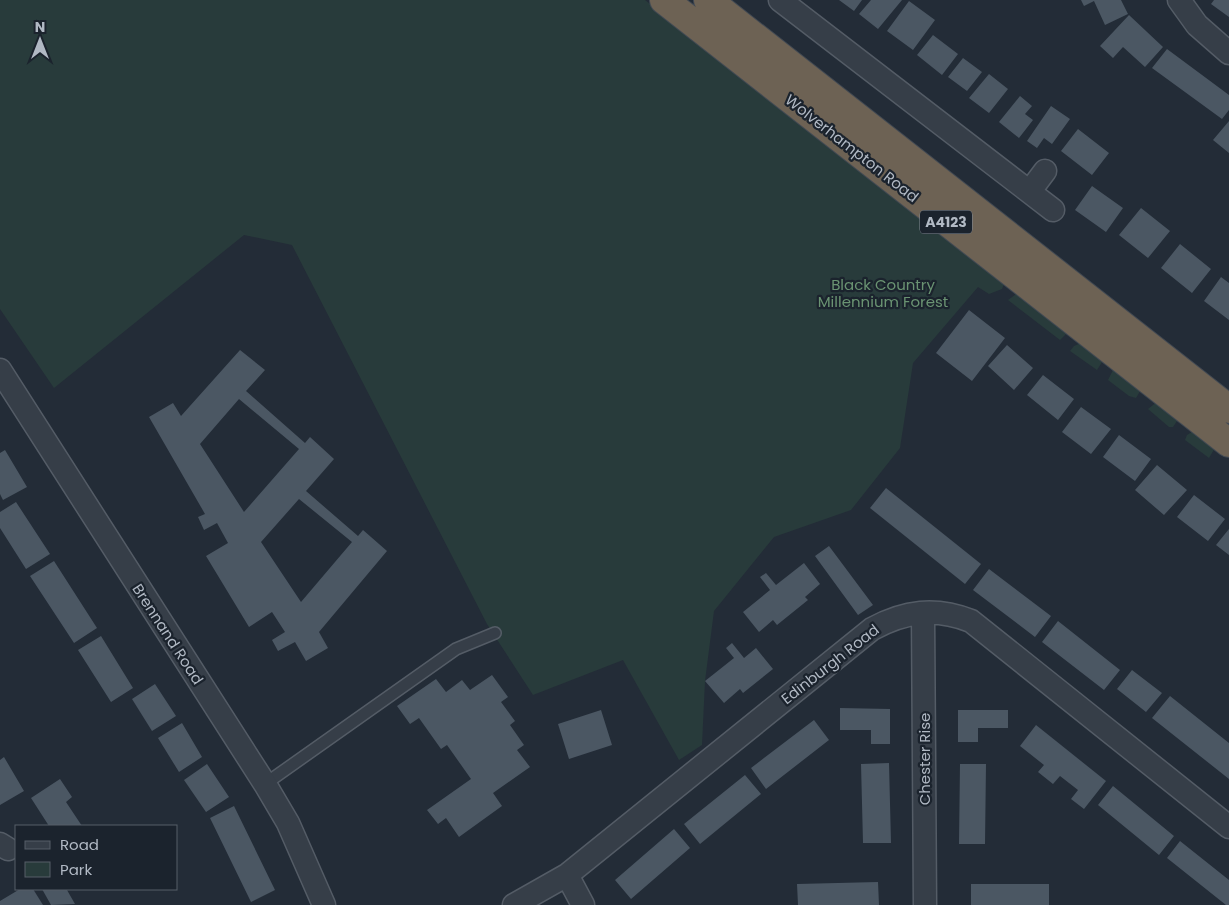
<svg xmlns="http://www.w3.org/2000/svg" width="1229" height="905" viewBox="0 0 1229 905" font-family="Poppins,sans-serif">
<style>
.green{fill:#283b3b}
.building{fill:#4b5763;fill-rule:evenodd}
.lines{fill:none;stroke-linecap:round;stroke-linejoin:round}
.lane-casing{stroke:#545c66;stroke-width:14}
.street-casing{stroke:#545c66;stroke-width:25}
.highway-casing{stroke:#414953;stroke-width:30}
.lane{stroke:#363e48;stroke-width:11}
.street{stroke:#363e48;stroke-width:22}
.highway{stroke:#6d6254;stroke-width:28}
.labels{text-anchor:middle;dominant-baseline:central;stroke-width:4.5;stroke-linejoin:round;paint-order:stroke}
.shield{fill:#1b232d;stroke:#848c97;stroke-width:1}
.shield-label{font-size:14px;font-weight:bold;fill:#b1b9c4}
.street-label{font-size:15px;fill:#b1b9c4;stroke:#1b232d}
.park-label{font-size:15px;fill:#6a9372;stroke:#1b232d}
</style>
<rect width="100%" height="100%" fill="#232c37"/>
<path class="green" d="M0 0H645L1004 284 1002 289 989 294 978 287 913 363 900 448 851 510 774 537 714 611 705 681 702 745 679 760 623 660 533 695 487 624 292 245 244 235 54 388 0 309Z
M1019 292 1070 330 1060 340 1008 300Z
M1081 343 1102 357V362L1097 370 1070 351 1074 346Z
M1114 368 1142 388 1136 398 1129 396 1108 380Z
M1158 401 1179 418 1173 427H1169L1148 409Z
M1195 430 1216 446 1209 458 1185 440 1187 435Z"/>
<path class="building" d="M839 0H862L854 11Z
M871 0H902L878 29 859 14Z
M1081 0H1121L1128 14 1105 25 1094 1 1084 6Z
M1214 0H1229V17L1211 4Z
M909 1 935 20 913 50 887 31Z
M1129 15 1163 47 1145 67 1123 47 1113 58 1100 46Z
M933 35 958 54 942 75 917 55Z
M1167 49 1229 95V110L1222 119 1152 68Z
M963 58 982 72 967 91 948 77Z
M989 74 1008 89 989 113 969 98Z
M1020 96 1032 106 1025 114 1033 120 1019 138 999 122Z
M1051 106 1070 119 1052 144 1044 138 1037 148 1027 141Z
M1229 121V153L1213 140Z
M1078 129 1109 153 1092 175 1061 151Z
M1092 186 1123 208 1106 232 1075 210Z
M1141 208 1170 231 1148 258 1119 235Z
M1180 244 1211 269 1192 293 1161 268Z
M1221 277 1229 283V320L1204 301Z
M969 310 1005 338 972 381 936 353Z
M1007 345 1033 368 1014 390 988 366Z
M240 350 265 370 246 391 305 443 310 437 334 459 306 491 358 536 363 530 387 551 319 632 328 648 306 661 295 642 278 651 272 640 285 632 272 612 249 627 206 556 228 543 217 523 204 530 198 517 205 514 149 417 173 403 181 416ZM239 399 299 449 244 512 200 444ZM299 499 352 542 301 602 261 542Z
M1043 375 1074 399 1058 420 1027 395Z
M1081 407 1111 429 1091 454 1062 432Z
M1119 435 1151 459 1135 481 1103 457Z
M5 450 27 487 3 500 0 494V453Z
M1157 465 1187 490 1164 515 1135 490Z
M886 488 981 564 965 584 870 508Z
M1194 495 1225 519 1208 541 1177 517Z
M16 502 50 554 26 569 0 528V512Z
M1229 529V555L1216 545Z
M829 546 873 605 858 615 815 556Z
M54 561 97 628 74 643 30 576Z
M804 563 820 584 805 597 808 600 777 625 773 620 759 632 743 612 770 590 760 577 766 573 776 585Z
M989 569 1051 616 1035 637 973 590Z
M1058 621 1120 670 1104 690 1042 642Z
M101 636 133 688 111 702 78 650Z
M732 643 744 658 756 648 773 669 743 693 740 689 724 703 705 681 734 658 726 648Z
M1132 670 1162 693 1146 712 1117 689Z
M492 675 508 697 501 702 515 721 510 725 524 745 517 750 530 767 493 793 502 806 459 837 446 818 438 824 427 810 471 779 447 745 441 749 419 718 410 724 397 706 436 679 446 692 462 680 470 690Z
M155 684 176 716 152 731 132 699Z
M1170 696 1229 743V779L1152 718Z
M840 708 890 709V744H871V730H840Z
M601 710 612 745 569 759 558 724Z
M958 710H1008V728H978V742H958Z
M814 720 829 740 766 789 751 768Z
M182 723 202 757 179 772 158 738Z
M1036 725 1106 781 1084 809 1071 799 1078 790 1060 776 1053 784 1038 772 1044 765 1020 746Z
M4 757 24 791 0 805V760Z
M889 763 891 843H863L861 764Z
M207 764 229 797 206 812 184 780Z
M960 764H986L985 844H959Z
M745 775 761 794 700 844 684 824Z
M60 779 72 797 66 802 82 826H49L31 798Z
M1113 786 1174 836 1159 855 1098 805Z
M234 806 275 890 251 902 210 818Z
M674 829 690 848 631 899 615 880Z
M1180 841 1229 880V905H1226L1167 858Z
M878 882 879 905H798L797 884Z
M971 884H1049V905H971Z
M20 889H33L43 905H0V901Z
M42 889H70L67 890 75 904 51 905Z"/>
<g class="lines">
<g class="lane-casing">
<path id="lane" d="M265 784 456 649 495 633"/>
</g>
<g class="street-casing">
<path id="street" d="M780 0 1053 210
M1179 0 1197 25 1229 53
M1030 191 1045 171
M0 370 265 784 288 823 324 905
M923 614 925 905
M0 844 8 849
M567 875 583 905
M514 905 567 875 872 629C905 611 935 607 971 621L1229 827"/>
</g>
<g class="highway-casing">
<path id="highway" d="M664 0 1229 443
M708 0 1229 409"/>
</g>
<use href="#lane" class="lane"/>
<use href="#street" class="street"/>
<use href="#highway" class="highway"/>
</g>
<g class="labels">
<rect class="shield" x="920" y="210.5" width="52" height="23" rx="4"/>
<g class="shield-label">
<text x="946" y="222">A4123</text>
</g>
<g class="street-label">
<text transform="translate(852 148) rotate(38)">Wolverhampton Road</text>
<text transform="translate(168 634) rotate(57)">Brennand Road</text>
<text transform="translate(830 664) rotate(-38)">Edinburgh Road</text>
<text transform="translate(924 759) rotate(-90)">Chester Rise</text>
</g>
<g class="park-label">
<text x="883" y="284">Black Country<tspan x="883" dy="17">Millennium Forest</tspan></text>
</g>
</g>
<rect x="15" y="825" width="162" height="65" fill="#1b232d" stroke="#575f69"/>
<rect x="25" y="841" width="25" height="8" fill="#363e48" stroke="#575f69"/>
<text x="60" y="850" font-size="15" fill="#b1b9c4">Road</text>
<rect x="25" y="862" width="25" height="15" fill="#283b3b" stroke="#575f69"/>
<text x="60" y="875" font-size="15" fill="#b1b9c4">Park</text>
<g transform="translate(40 40)" stroke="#1b232d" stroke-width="4" paint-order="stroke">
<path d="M0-4L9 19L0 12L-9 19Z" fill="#b1b9c4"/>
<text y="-8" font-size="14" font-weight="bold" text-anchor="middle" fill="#b1b9c4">N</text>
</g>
</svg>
